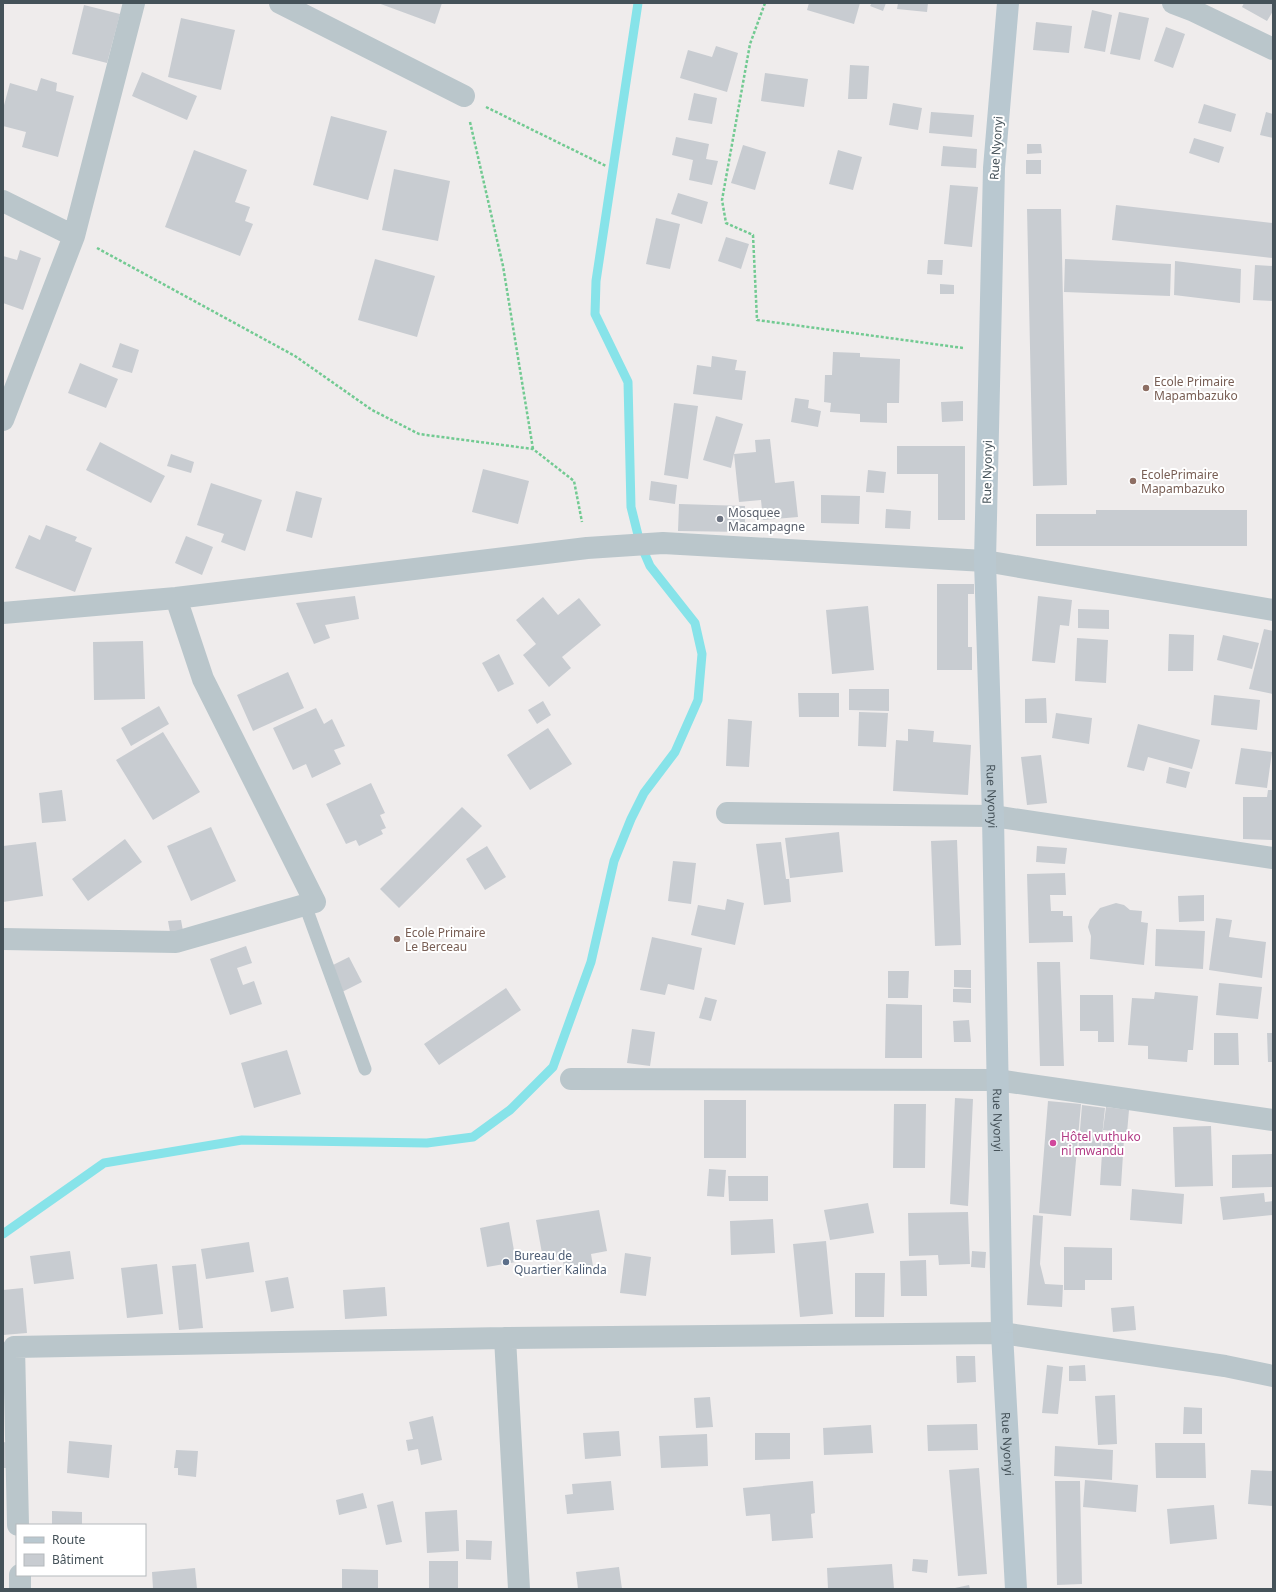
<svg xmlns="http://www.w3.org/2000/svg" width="1276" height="1592" viewBox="0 0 1276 1592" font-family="'Noto Sans',sans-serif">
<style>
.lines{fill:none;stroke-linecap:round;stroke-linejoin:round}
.stream{stroke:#87e3e9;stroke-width:9}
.building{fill:#c8ccd1}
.path{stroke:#72ca92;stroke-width:2.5;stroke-dasharray:3 2;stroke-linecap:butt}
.lane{stroke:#bac6cb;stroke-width:13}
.street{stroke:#bac6cb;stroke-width:22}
.secondary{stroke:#b9c8d0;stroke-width:22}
.education-dot{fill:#8d6e63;stroke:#fff;stroke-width:1.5}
.worship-dot{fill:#6b7280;stroke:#fff;stroke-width:1.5}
.hotel-dot{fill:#d1479c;stroke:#fff;stroke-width:1.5}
.service-dot{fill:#5c6f8a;stroke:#fff;stroke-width:1.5}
.labels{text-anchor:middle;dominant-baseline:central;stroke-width:4;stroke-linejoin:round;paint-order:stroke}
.street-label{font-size:12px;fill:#455259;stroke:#fff}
.education-label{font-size:12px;fill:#785e54;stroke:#fff;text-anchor:start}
.worship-label{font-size:12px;fill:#5b616d;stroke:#fff;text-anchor:start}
.hotel-label{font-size:12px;fill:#b23c85;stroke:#fff;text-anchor:start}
.service-label{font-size:12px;fill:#4e5e75;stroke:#fff;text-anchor:start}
</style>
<rect width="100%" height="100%" fill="#efecec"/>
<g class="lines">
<path class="stream" d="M3 1234 104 1163 242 1140 427 1143 473 1137 510 1110 553 1067 591 962 614 861 631 819 644 793 675 752 698 700 702 654 695 623 650 566 640 543 631 507 628 382 595 314 596 281 638 3"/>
</g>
<path class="building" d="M378 3H442L435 24Z
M809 3H860L854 24 807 10Z
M872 3H886L883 11 870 6Z
M898 3H928L927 12 897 9Z
M1244 3H1273V11L1267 21 1242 7Z
M84 5 120 14 107 63 72 54Z
M1092 10 1112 15 1105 52 1084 48Z
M1119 12 1149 18 1140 60 1110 54Z
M181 18 235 30 221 90 168 77Z
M1036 22 1072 26 1069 53 1033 50Z
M1166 27 1185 34 1173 68 1154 61Z
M716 46 738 53 727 92 680 78 688 50 712 57Z
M850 65 869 66 867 99H848Z
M142 72 197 96 187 120 132 96Z
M765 73 808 79 804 107 761 101Z
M41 78 57 83 56 91 74 96 58 157 22 147 26 132 3 126V109L10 83 37 91Z
M694 93 717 98 712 124 688 120Z
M893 103 922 108 918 130 889 125Z
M1204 104 1236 114 1231 132 1198 123Z
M931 112 974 115 972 137 929 133Z
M1266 112 1273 114V138L1260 135Z
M331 116 387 131 368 200 313 185Z
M676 137 709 144 706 159 718 161 712 185 689 180 693 160 672 155Z
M1194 138 1224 147 1219 163 1189 153Z
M1027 144H1041L1042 153 1027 154Z
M743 145 766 152 755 190 731 183Z
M943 146 977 149 976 168 941 166Z
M194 150 247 170 235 202 250 207 245 221 253 224 240 256 165 227Z
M838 150 862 157 853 190 829 184Z
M1026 160H1041V174H1026Z
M394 169 450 181 438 241 382 230Z
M950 185 978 187 972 247 944 244Z
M678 193 708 202 702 224 671 214Z
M1116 205 1273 223V258L1112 240Z
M1027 209H1061L1067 485 1033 486Z
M656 218 680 224 670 269 646 264Z
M726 237 749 244 741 269 718 261Z
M20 250 41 258 23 310 3 303V256L17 260Z
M375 259 435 276 417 337 358 320Z
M1065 259 1171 264 1170 296 1064 292Z
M928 260H943L942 275 927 274Z
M1175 261 1241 269 1240 303 1174 295Z
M1255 265 1273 266V301L1253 300Z
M940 284 954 285V294H940Z
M120 343 139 350 132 373 112 367Z
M833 352 860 353V357L900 359 899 403H887V423L860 422V414L830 412 831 403 824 402 825 375H832Z
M712 356 737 360 735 370 746 371 742 400 693 394 697 365 711 367Z
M80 363 118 379 106 408 68 393Z
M795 398 809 400 808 408 821 411 818 427 791 422Z
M963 401V421L942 422 941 402Z
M674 403 698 406 688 479 664 475Z
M716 416 743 424 734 454 756 452 755 440 770 439 775 483 794 481 798 517 763 520 761 500 739 502 734 454 731 468 703 460Z
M100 442 165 476 151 503 86 470Z
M897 446H965V520H938V474H897Z
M171 454 194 462 191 473 167 466Z
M483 469 529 481 518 524 472 512Z
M868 470 886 472 884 493 866 492Z
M651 481 677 485 675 504 649 500Z
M211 483 262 500 245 551 221 542 224 534 197 525Z
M296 491 322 498 312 538 286 531Z
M821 495 860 496 859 524 821 523Z
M679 504 745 506V532L678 531Z
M886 509 911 511 910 529 885 528Z
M1096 510H1247V546H1036V514H1096Z
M46 525 77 537 75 541 92 548 75 592 15 568 29 535 40 540Z
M186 536 213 547 202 575 175 563Z
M937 584H974V594H968V647H972V670H937Z
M355 596 359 619 325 625 330 638 314 644 296 603Z
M1038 596 1072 600 1069 626 1060 625 1055 663 1032 661Z
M543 597 558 615 579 598 601 625 562 657 571 668 549 687 523 655 536 644 516 620Z
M868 606 874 670 832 674 826 610Z
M1078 609 1109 610V629L1078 628Z
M1264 629 1273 631V694L1249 689Z
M1169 634 1194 635 1193 671H1168Z
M1223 635 1259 643 1252 669 1217 660Z
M1077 638 1108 640 1106 683 1075 681Z
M143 641 145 699 94 700 93 642Z
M499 654 514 684 498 692 482 663Z
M288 672 304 708 253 731 237 695Z
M849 689H889V711L849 710Z
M798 693H839V717H799Z
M1214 695 1260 700 1257 730 1211 725Z
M1046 698 1047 723H1025V699Z
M543 701 551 715 537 724 528 710Z
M159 706 169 724 131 746 121 728Z
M316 708 324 724 332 719 345 746 334 750 341 764 312 778 306 764 293 770 273 728Z
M859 712 888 713 886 747 858 746Z
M1056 713 1092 718 1089 744 1052 738Z
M728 719 752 721 749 767 726 766Z
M1138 724 1200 740 1192 769 1148 757 1144 771 1127 767Z
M548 728 572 764 530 790 507 755Z
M908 729 934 731 933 742 971 745 968 795 893 791 896 740 908 741Z
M163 732 200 792 153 820 116 760Z
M1241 748 1272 752 1267 788 1235 784Z
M1041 755 1047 803 1027 805 1021 757Z
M1169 767 1190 772 1186 788 1166 783Z
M371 783 385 813 380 815 386 828 381 830 383 834 359 846 356 840 346 844 326 804Z
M62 790 66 821 42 823 39 793Z
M1268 790H1273V840L1243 839V797H1267Z
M462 807 482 826 399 908 380 889Z
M211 827 236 881 191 901 167 846Z
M839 832 843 872 790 878 785 838Z
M125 839 142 862 88 901 72 879Z
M957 840 961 945 935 946 931 841Z
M36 842 43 896 3 902V846Z
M781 842 786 879H789L791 902 764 905 756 844Z
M487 846 506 877 485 890 466 859Z
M1037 846 1067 848 1065 864 1036 862Z
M673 861 696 863 691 904 668 901Z
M1065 873 1066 895H1050L1051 911H1063V916H1072L1073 942 1029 943 1027 874Z
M1204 895V921L1179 922 1178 896Z
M727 899 744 903 735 945 691 935 698 905 725 910Z
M1116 903 1124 905 1130 910 1142 911 1141 922 1148 923 1144 965 1090 959 1091 936 1088 927 1090 920 1100 908Z
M1216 918 1232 920 1229 937 1266 942 1262 978 1209 970Z
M181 920 183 931 170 932 168 921Z
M1156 929 1205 931 1203 969 1155 966Z
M652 937 702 948 694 990 668 984 665 995 640 990Z
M246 946 252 963 237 968 243 985 254 981 262 1004 230 1015 210 959Z
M349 957 362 982 342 992 329 967Z
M1037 962H1060L1064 1066H1040Z
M954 970H971V988L954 987Z
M888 971H909L908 998H888Z
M1219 983 1262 987 1258 1019 1216 1015Z
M506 988 521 1010 439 1065 424 1044Z
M953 989H971V1003L953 1002Z
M1155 992 1198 996 1193 1050H1188L1187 1062 1148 1059V1046L1128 1045 1132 998 1154 999Z
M1080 995H1113L1114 1042H1098V1031H1080Z
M705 997 717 1000 711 1021 699 1018Z
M886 1004 922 1005V1058H885Z
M969 1020 971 1042H954L953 1021Z
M632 1029 655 1032 650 1066 627 1063Z
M1214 1033H1238L1239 1065H1214Z
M1267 1033H1273V1062H1268Z
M287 1050 301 1094 254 1108 241 1063Z
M955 1098 973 1099 968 1206 950 1204Z
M704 1100H746V1158H704Z
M1048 1101 1081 1104 1071 1216 1039 1213Z
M894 1104H926L925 1168H893Z
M1082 1105 1105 1108 1100 1156 1078 1154Z
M1106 1107 1129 1110 1127 1133 1103 1130Z
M1211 1126 1213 1186 1175 1187 1173 1127Z
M1103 1137 1124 1139 1121 1186 1100 1185Z
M1273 1154V1187L1232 1188V1155Z
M709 1169 726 1170 724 1197 707 1196Z
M728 1176H768V1201H729Z
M1132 1189 1184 1194 1182 1224 1130 1220Z
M1264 1193 1265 1202 1273 1201V1215L1223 1220 1220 1197Z
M868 1203 874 1233 830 1240 824 1210Z
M599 1210 607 1251 591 1254 593 1266 565 1272 562 1256 543 1259 536 1220Z
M968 1212 970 1264 939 1265 938 1255 909 1256 908 1213Z
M1033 1215 1043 1216 1040 1264 1045 1284 1063 1285 1062 1307 1027 1305Z
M773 1219 775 1253 731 1255 730 1221Z
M509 1222 516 1262 487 1267 480 1228Z
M826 1241 833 1314 800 1317 793 1244Z
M249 1242 254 1272 206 1279 201 1249Z
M1064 1247 1112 1248V1280H1085V1290H1064Z
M70 1251 74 1279 34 1284 30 1256Z
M972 1251 986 1252 985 1268 971 1267Z
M625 1253 651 1257 646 1296 620 1293Z
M926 1260 927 1296H901L900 1261Z
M157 1264 163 1314 127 1318 121 1268Z
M196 1264 203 1328 179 1330 172 1266Z
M855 1273H885L884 1317H855Z
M288 1277 294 1308 271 1312 265 1281Z
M385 1287 387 1316 345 1319 343 1290Z
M23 1288 27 1333 3 1335V1290Z
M1134 1306 1136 1330 1113 1332 1111 1308Z
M956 1356H975L976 1382 957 1383Z
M1047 1365 1063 1367 1058 1414 1042 1413Z
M1085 1365 1086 1381H1069V1366Z
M1115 1395 1117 1444 1098 1445 1095 1396Z
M710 1397 713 1427 696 1428 694 1398Z
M1184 1407 1202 1408V1434H1183Z
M433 1416 442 1460 421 1465 418 1449 408 1451 406 1440 413 1439 409 1422Z
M977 1424 978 1450 928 1451 927 1425Z
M871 1425 873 1453 824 1455 823 1428Z
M619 1431 621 1456 585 1459 583 1433Z
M755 1433H790V1459L755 1460Z
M707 1434 708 1466 661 1468 659 1436Z
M69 1441 112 1445 109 1478 67 1473Z
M3 1442 10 1443 9 1468H3Z
M1155 1443H1205L1206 1478H1156Z
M1055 1446 1113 1450 1112 1480 1054 1476Z
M176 1450 198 1451 196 1477 178 1475V1468H174Z
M979 1468 987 1574 958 1576 949 1470Z
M1251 1470 1273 1471V1506L1248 1504Z
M1085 1480 1138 1485 1136 1512 1083 1507Z
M611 1481 614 1510 567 1514 565 1495 573 1494 572 1484Z
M813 1481 815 1513 811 1514 813 1538 772 1541 770 1514 746 1516 743 1488Z
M1055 1481H1080L1082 1584 1057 1585Z
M363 1493 367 1508 339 1515 336 1500Z
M393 1501 402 1542 386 1545 377 1505Z
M1214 1505 1217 1539 1170 1544 1167 1509Z
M457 1510 459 1551 427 1553 425 1512Z
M52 1511 82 1512V1525H52Z
M466 1540 492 1541 491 1560 466 1559Z
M913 1559 928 1560 927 1573 912 1571Z
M429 1561H458V1589H429Z
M892 1564 894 1589H828L827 1568Z
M619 1567 622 1589H578L576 1572Z
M195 1568 197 1589H153L152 1572Z
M342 1569 378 1570V1589H342Z
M969 1585 970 1589H955V1588Z"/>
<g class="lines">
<path class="path" d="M765 3 750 44 722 200 726 223 753 235 757 320 963 348
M486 107 606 166
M470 122 503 266 533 449
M97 248 295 356 372 410 419 434 533 449 574 481 582 522"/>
<path class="lane" d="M305 905 365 1069"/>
<path class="street" d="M280 3 464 96
M1173 3 1194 11 1273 49
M3 201 74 236
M3 420 74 236 134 3
M3 613 176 598 587 548 663 543 985 561 1273 610
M727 813 993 816 1273 858
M3 939 176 942 315 902 203 679 176 598
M571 1079 997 1080 1273 1120
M505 1338 519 1589
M18 1525 14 1347 505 1338 1002 1333 1225 1366 1273 1376
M20 1575V1589"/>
<path class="secondary" id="s1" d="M1008 3 994 168 985 561 993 816 1002 1333 1016 1589"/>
</g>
<g class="education-dot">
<circle cx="1146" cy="388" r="4"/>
<circle cx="1133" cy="481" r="4"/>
<circle cx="397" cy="939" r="4"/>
</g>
<circle class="worship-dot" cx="720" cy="519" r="4"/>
<circle class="hotel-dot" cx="1053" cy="1143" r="4"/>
<circle class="service-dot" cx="506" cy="1262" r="4"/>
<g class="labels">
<g class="street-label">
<text transform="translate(996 148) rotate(-86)">Rue Nyonyi</text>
<text transform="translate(987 472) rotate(-89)">Rue Nyonyi</text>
<text stroke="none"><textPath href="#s1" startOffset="794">Rue Nyonyi</textPath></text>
<text stroke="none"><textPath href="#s1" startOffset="1118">Rue Nyonyi</textPath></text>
<text stroke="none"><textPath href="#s1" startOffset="1442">Rue Nyonyi</textPath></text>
</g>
<g class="education-label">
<text x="1154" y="381">Ecole Primaire<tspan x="1154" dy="14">Mapambazuko</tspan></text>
<text x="1141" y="474">EcolePrimaire<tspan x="1141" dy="14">Mapambazuko</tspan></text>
<text x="405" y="932">Ecole Primaire<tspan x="405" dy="14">Le Berceau</tspan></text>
</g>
<g class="worship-label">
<text x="728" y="512">Mosquee<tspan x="728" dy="14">Macampagne</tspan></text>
</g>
<g class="hotel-label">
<text x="1061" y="1136">Hôtel vuthuko<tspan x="1061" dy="14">ni mwandu</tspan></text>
</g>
<g class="service-label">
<text x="514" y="1255">Bureau de<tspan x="514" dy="14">Quartier Kalinda</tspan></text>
</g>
</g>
<rect width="1276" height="1592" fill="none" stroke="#455259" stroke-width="8"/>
<rect x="16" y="1524" width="130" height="52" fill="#ffffff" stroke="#b5babd"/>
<rect x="24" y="1537" width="20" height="6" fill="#b9c8d0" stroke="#b5babd"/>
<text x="52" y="1544" font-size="12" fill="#455259">Route</text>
<rect x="24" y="1554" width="20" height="12" fill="#c8ccd1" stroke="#b5babd"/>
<text x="52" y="1564" font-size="12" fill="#455259">Bâtiment</text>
</svg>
